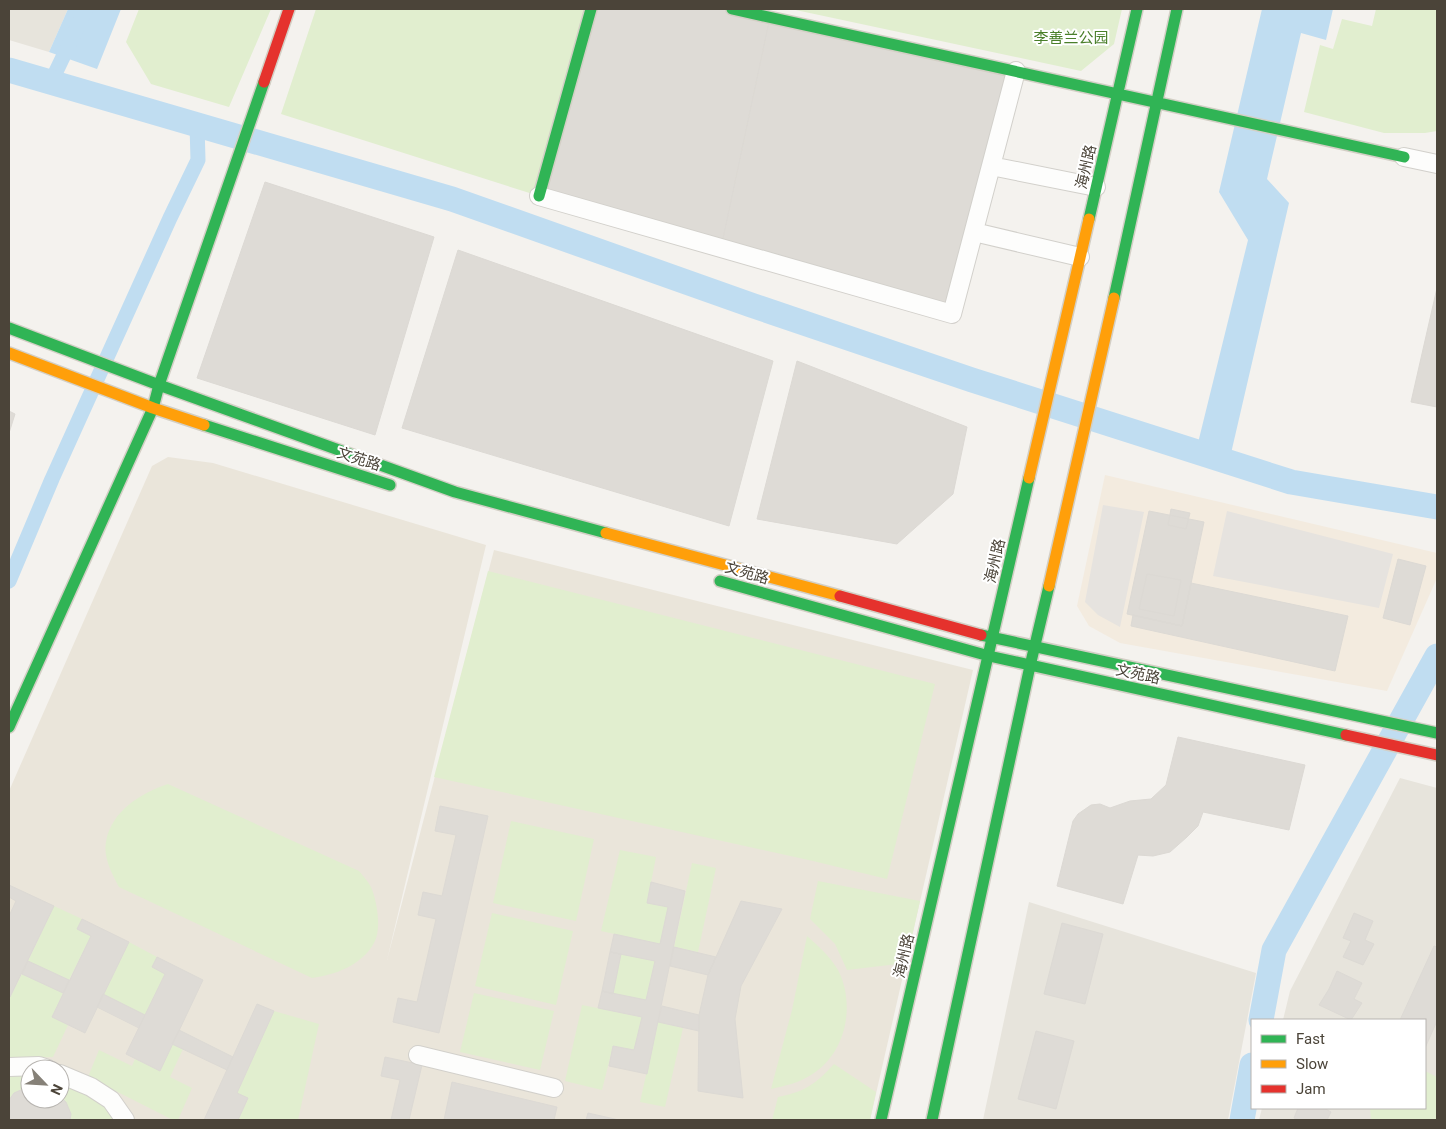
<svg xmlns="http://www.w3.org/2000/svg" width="1446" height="1129" viewBox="0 0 1446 1129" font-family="Roboto,'Noto Sans SC',sans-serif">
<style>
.residential{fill:#e7e4dc}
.commercial{fill:#f3ebdf}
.education{fill:#eae5da;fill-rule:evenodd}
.green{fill:#e1eecf}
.parking{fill:#e6e3df}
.water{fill:#c0ddf1}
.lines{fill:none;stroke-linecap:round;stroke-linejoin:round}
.canal{stroke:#c0ddf1;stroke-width:15}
.river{stroke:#c0ddf1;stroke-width:25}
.building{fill:#dedbd6;stroke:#dcd9d4}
.street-casing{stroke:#d2d0cb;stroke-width:20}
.fast-casing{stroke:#d3cfc5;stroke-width:14}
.slow-casing{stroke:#d3cfc5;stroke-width:14}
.jam-casing{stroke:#d3cfc5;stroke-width:14}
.street{stroke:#fdfdfc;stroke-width:18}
.fast{stroke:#30b455;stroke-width:11}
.slow{stroke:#ff9f0a;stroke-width:11}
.jam{stroke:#e5322d;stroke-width:11}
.labels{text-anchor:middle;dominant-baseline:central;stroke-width:4;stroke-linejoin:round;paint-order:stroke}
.park-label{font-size:15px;fill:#4a7f2a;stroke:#fff}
.street-label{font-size:15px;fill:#4b4439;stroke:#fff}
</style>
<rect width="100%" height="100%" fill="#f4f2ee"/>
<path class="residential" d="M9 9H68L49 52 9 40Z
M1400 778 1437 788V1120H1259L1262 1108H1425V1020H1283L1290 991Z
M1029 902 1256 973 1228 1120H983Z"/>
<path class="commercial" d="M1105 475 1437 553V578L1387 691 1120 643 1089 626 1077 606Z"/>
<path class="education" d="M168 457 213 463 486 545 387 960 494 550 973 670 870 1120H9V791L152 466ZM30 1069H60V1099H30Z"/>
<path class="green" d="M139 9H271L229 107 151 84 126 42Z
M316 9H591L539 196 281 114Z
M791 9H1122L1114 44 1081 71Z
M1376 9H1437V131L1425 133H1384L1304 112 1320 45 1333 49 1342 19 1372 26Z
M488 571 935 684 887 879 813 861 434 777Z
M168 784 359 871C363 876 368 881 371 887 377 901 382 929 374 943 362 965 335 975 312 978L119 887C112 874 103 857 106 842 111 811 141 793 168 784Z
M511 821 594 839 576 921 493 903Z
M620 850 656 857 647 903 668 907 660 944 601 931Z
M692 863 716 868 698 952 674 947Z
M818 881 920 901 906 963 847 970 835 944 810 919Z
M54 906 82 919 78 929 91 936 69 980 28 961Z
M492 913 573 931 556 1005 475 986Z
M807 936C818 946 830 956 838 970 856 1005 846 1054 811 1075 798 1083 785 1086 771 1089L792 1010Z
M129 942 157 957 152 967 165 974 145 1015 103 994Z
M621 954 655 961 646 1000 613 994Z
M22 974 63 993 52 1017 68 1025 53 1057 9 1059V997H10Z
M474 993 554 1011 540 1070 460 1052Z
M582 1005 642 1017 634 1050 613 1046 602 1090 565 1081Z
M274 1011 319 1024 298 1120H238L248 1099 237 1093Z
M658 1022 683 1028 665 1107 640 1102Z
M172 1044 183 1049 170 1077 192 1088 178 1120H173L88 1077 99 1050 132 1066 135 1059 159 1070Z
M834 1064 876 1092 870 1120H772L778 1097C804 1092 816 1084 834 1064Z
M30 1070V1086L14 1093 9 1099V1072Z
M1425 1071 1437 1077V1120H1371L1370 1108H1425Z
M60 1079 103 1099 117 1120H70C72 1111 67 1104 60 1097Z"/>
<path class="parking" d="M1103 505 1144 512 1120 627 1098 615 1085 602Z
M1227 511 1393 554 1379 608 1213 576Z"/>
<path class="water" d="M68 9H121L97 69 49 52Z
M1262 9H1333L1326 40 1301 33 1267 179 1289 203 1229 462 1196 451 1248 240 1219 192Z"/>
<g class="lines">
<path class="canal" d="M51 82 86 9
M9 581 52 479 170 218 198 160 197 125"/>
<path class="river" d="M9 70 452 199 751 305 972 380 1291 482 1437 507
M1261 1020 1274 950 1437 656
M1242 1120 1252 1065"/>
</g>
<path class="building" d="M591 9H732L770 17 721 248 539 196Z
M770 17 1016 71 952 314 721 248Z
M265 182 434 237 375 435 197 378Z
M458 250 773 361 729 526 402 428Z
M1437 288V407L1411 402Z
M797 361 967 427 953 494 897 544 757 519Z
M9 411 15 414 9 433Z
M1171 509 1190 513 1186 529 1168 525Z
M1149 511 1204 522 1182 626 1127 614Z
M1398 559 1426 566 1410 625 1383 618Z
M1147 574 1181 580 1174 616 1139 609Z
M1191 583 1348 616 1335 671 1131 626 1133 615 1182 626Z
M1178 737 1305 765 1289 830 1203 812 1198 826 1187 837 1170 852 1153 856 1138 855 1123 904 1057 886 1073 821 1078 814 1091 805 1100 804 1110 808 1130 801 1151 799 1166 785Z
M440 806 488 816 439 1033 393 1022 398 998 417 1002 436 919 418 915 423 892 442 896 456 835 435 831Z
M651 882 685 891 647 1074 609 1066 613 1046 634 1050 642 1017 598 1008 602 991 646 1000 655 961 610 952 614 934 660 944 668 907 647 903Z
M9 885 54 906 10 997H9V916L16 901 9 897Z
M741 901 782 909 741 986 735 1019 743 1098 698 1091 699 1015 708 975Z
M1354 913 1373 921 1365 940 1374 944 1363 965 1343 957 1351 941 1343 938Z
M82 919 129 942 85 1033 52 1017 91 936 77 929Z
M1062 923 1103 934 1085 1004 1044 994Z
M1434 946 1437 947V1021L1425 1048V1020H1400Z
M674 947 716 957 708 975 670 966Z
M610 952 621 954 613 994 602 991Z
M157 957 203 980 160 1071 126 1054 165 974 152 967Z
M28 961 69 980 63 993 22 974Z
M1337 971 1362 983 1354 999 1362 1003 1351 1020 1319 1005 1329 989Z
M103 994 145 1015 139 1028 97 1007Z
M257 1004 274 1011 237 1093 248 1098 238 1120H204Z
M662 1006 699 1015V1031L658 1022Z
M179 1030 233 1057 227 1070 172 1044Z
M1036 1031 1074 1041 1056 1109 1018 1099Z
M385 1057 422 1065 409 1120H391L400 1080 381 1076Z
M452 1082 557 1107 554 1120H444Z
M30 1086V1099H60V1097L66 1102 71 1114 70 1120H10L9 1100 14 1093Z
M1298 1108H1324L1331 1112 1327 1120H1299L1294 1118Z
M588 1113 619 1120H586Z"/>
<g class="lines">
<g class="street-casing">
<path id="street" d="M1404 157 1437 164
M991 166 1096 187
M539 196 952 314 1016 71
M974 232 1080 257
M418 1055 554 1088
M9 1067 39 1066 48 1069
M60 1074 91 1087 111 1100 125 1120"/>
</g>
<g class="fast-casing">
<path id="fast" d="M732 9 1404 157
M539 196 591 9
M1089 219 1137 9
M1114 298 1177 9
M9 328 159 385 455 492 606 533
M204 425 390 485
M720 581 989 656 1346 735
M981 635 1437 733
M9 727 153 408 159 385 264 82
M881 1120 1029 478
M932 1120 1030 666 1049 586"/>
</g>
<g class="slow-casing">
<path id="slow" d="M9 353 153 408 204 425
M1029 478 1089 219
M606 533 840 596
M1049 586 1114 298"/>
</g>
<g class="jam-casing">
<path id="jam" d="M264 82 289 9
M840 596 981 635
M1346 735 1437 755"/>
</g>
<use href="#street" class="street"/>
<use href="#fast" class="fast"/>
<use href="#slow" class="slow"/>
<use href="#jam" class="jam"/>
</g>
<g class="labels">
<g class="park-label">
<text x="1071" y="38">李善兰公园</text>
</g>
<g class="street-label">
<text transform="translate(1086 167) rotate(-77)">海州路</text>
<text transform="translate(359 459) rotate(18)">文苑路</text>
<text transform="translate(995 561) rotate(-77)">海州路</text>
<text transform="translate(747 573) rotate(16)">文苑路</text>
<text transform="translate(1138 674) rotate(12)">文苑路</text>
<text transform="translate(904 956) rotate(-77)">海州路</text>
</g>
</g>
<rect width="1446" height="1129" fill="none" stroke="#4b4439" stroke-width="20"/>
<rect x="1251" y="1019" width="175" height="90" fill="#ffffff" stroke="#b7b4b0"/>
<rect x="1261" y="1035" width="25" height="8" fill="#30b455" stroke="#b7b4b0"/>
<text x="1296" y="1044" font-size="15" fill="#4b4439">Fast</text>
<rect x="1261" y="1060" width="25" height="8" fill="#ff9f0a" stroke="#b7b4b0"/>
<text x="1296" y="1069" font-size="15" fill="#4b4439">Slow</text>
<rect x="1261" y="1085" width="25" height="8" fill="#e5322d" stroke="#b7b4b0"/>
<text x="1296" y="1094" font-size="15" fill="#4b4439">Jam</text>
<g transform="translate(45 1084) rotate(115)"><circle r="24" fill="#ffffff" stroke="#b7b4b0"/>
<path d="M0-4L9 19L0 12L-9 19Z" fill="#868178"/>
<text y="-8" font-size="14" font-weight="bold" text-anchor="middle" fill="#4b4439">N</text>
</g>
</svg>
